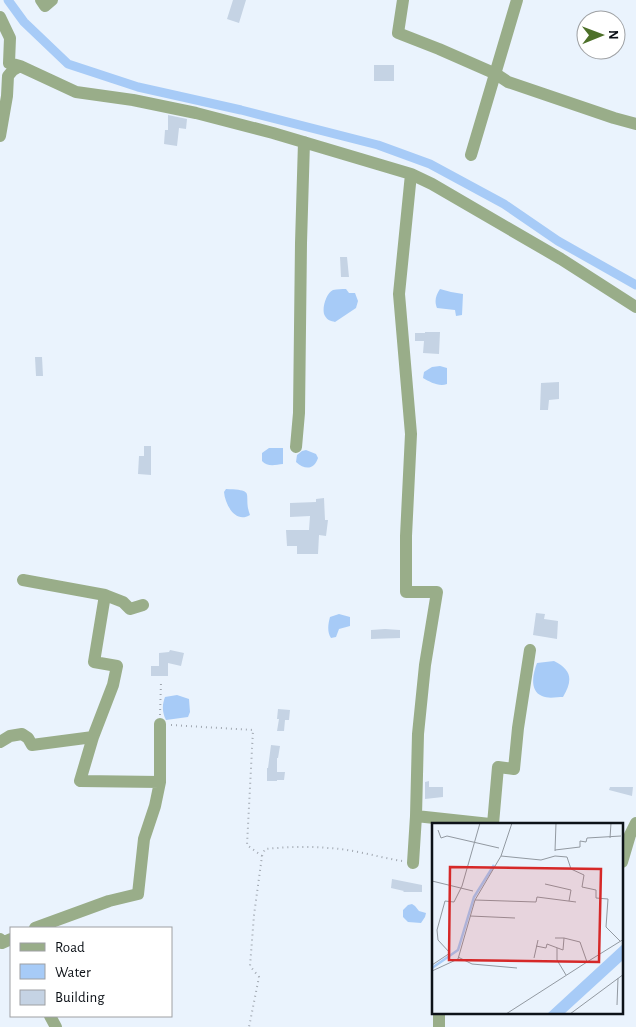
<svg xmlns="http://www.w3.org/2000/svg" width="636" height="1027" viewBox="0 0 636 1027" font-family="'Alegreya Sans',sans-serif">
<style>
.water{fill:#a7cbf7}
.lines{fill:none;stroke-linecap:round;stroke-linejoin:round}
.canal{stroke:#a7cbf7;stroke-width:9}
.building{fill:#c5d3e4}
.path{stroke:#a0a7b0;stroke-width:2;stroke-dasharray:1 4;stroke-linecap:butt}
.minor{stroke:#99ad89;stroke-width:12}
.inset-river{fill:none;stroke:#a7cbf7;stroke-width:2.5}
.inset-road{fill:none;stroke:#9299a1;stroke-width:1}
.view{fill:#d62828;fill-opacity:0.15;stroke:#d62828;stroke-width:2.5}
.inset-edge{fill:none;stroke:#0d1218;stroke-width:2.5}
</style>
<rect width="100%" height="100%" fill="#eaf3fd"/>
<path class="water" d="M346 289 349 293H355L358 301 356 308 335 322C331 321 327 320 325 316 321 310 326 293 333 290 337 289 342 289 346 289Z
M440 289 451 292 463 294 462 315 456 316 455 310 437 308C434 301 436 295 440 289Z
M440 366 447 368V384C439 387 430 382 423 378L424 372 432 367Z
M269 448H283V464C275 465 267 467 262 461V453Z
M306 450 316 454 318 458C314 470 305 470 296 462L297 455 302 451Z
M226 489C258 490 242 494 250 515 235 524 225 504 224 492Z
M339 614 350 617V626L339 629 336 637 331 638C327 632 328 624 330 617Z
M554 661C572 670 573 680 563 697 557 697 548 699 542 696 529 691 533 673 537 663Z
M177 695 189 699 190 712 188 717 166 720C162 712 162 705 165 697Z
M412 904 415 906 419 911 426 913 425 917 421 923 408 922 403 917V910L408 905Z"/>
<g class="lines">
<path class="canal" d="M8 0 24 22 68 64 138 87 241 110 378 145 430 164 504 204 558 241 636 285"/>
</g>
<path class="building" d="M233 0H246L239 23 227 19Z
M374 65H394V81H374Z
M168 115 187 119 186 129 179 128 177 146 164 144 165 130H168Z
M340 257H347L349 277H341Z
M425 332H440L439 354 423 353 424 341H415V333H425Z
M35 357H42L43 376H36Z
M559 382V399L549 400 548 410H540L541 383Z
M144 446H151V475L138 474 139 456H144Z
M324 498 325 520H328L326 536 319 535 318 554H297V546H287L286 530H309L310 516 290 517V503L316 502V499Z
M536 613 545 614 544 619 558 621 557 639 533 635Z
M385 629 400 630V638L371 639V630Z
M170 650 184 653 181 666 168 663V676H151V666H159V653L169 652Z
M278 709 290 710 289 720H285L284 731H277L279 719H277Z
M271 745 280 746 278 758H277V772H285L284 780H277V781H267V768H268Z
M429 781V787H443V797L425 799V782Z
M610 787H633L632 796 609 790Z
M392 879 422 885V892H403L404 891 391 888Z"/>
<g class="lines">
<path class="path" d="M160 715 161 682
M171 725 253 730 247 845 262 856 254 915 250 966 259 977 249 1027
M262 856 265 849C286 847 307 846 328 848 353 849 377 857 402 861"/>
<path class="minor" d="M41 0 45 6 52 0
M403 0 398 33 439 49 496 74 508 82 614 118 636 124
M0 17 10 38 9 63 20 66 76 92 133 100 196 113 273 133 411 174 432 184 561 259 636 307
M0 136 7 96 8 76 13 70 20 66
M471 155 517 0
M411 174 399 294 411 434 406 536V592H437L425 665 418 734 416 816 413 863
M296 447 299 413 301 243 304 142
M23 580 105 595 123 602 130 609 143 605
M105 595 94 662 117 666 113 685 93 737 80 781 160 782V724
M0 742 10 736 22 734 28 738 32 745 93 737
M416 816 490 824
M493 824 498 767 514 769 518 728 530 650
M622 862 630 835 636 823
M35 928 109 901 138 894 144 839 155 806 160 782
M0 939 2 943 11 939
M50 1016 56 1027
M439 1027V1013"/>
</g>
<g transform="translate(432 823)">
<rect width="191" height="191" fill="#eaf3fd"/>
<path d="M191 121V143L190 138 132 191H115Z" fill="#a7cbf7"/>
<path class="inset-river" d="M0 145 26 127 42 74 62 42"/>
<path class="inset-road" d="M6 7 9 15 15 13 67 25M178 15 179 0M123 27 148 24V18L154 19 155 15 189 13M123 28 124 0M69 33 109 37 123 33 135 34 139 46 152 52 150 64 164 67V75L176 76 174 104 188 118M0 58 41 68M113 61 139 67 137 78M43 77 104 79 105 74 144 79M38 93 83 95M104 123 114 125 115 121 131 127 132 115H123M125 125V137L134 152M26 134 40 141 85 145M102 135 106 117M155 139 192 116M0 142 18 130 6 117 5 107 13 78 22 79 30 63 48 0M0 148 26 136 43 77 69 33 80 0M185 182 186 155M74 191 155 139 148 119 132 115M138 191 192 151"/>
<path class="view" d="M18 44 169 46 167 139 17 137Z"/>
<rect width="191" height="191" class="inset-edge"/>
</g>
<rect x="10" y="927" width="162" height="90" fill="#ffffff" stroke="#9ea0a3"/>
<rect x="20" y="943" width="25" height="8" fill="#99ad89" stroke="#9ea0a3"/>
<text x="55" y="952" font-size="15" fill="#0d1218">Road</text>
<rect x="20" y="964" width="25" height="15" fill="#a7cbf7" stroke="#9ea0a3"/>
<text x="55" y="977" font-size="15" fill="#0d1218">Water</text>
<rect x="20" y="990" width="25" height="15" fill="#c5d3e4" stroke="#9ea0a3"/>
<text x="55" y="1002" font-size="15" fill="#0d1218">Building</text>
<g transform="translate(601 35) rotate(89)"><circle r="24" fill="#ffffff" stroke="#9ea0a3"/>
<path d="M0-4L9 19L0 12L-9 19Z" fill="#4d7029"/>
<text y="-8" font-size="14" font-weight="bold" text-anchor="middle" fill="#0d1218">N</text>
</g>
</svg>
